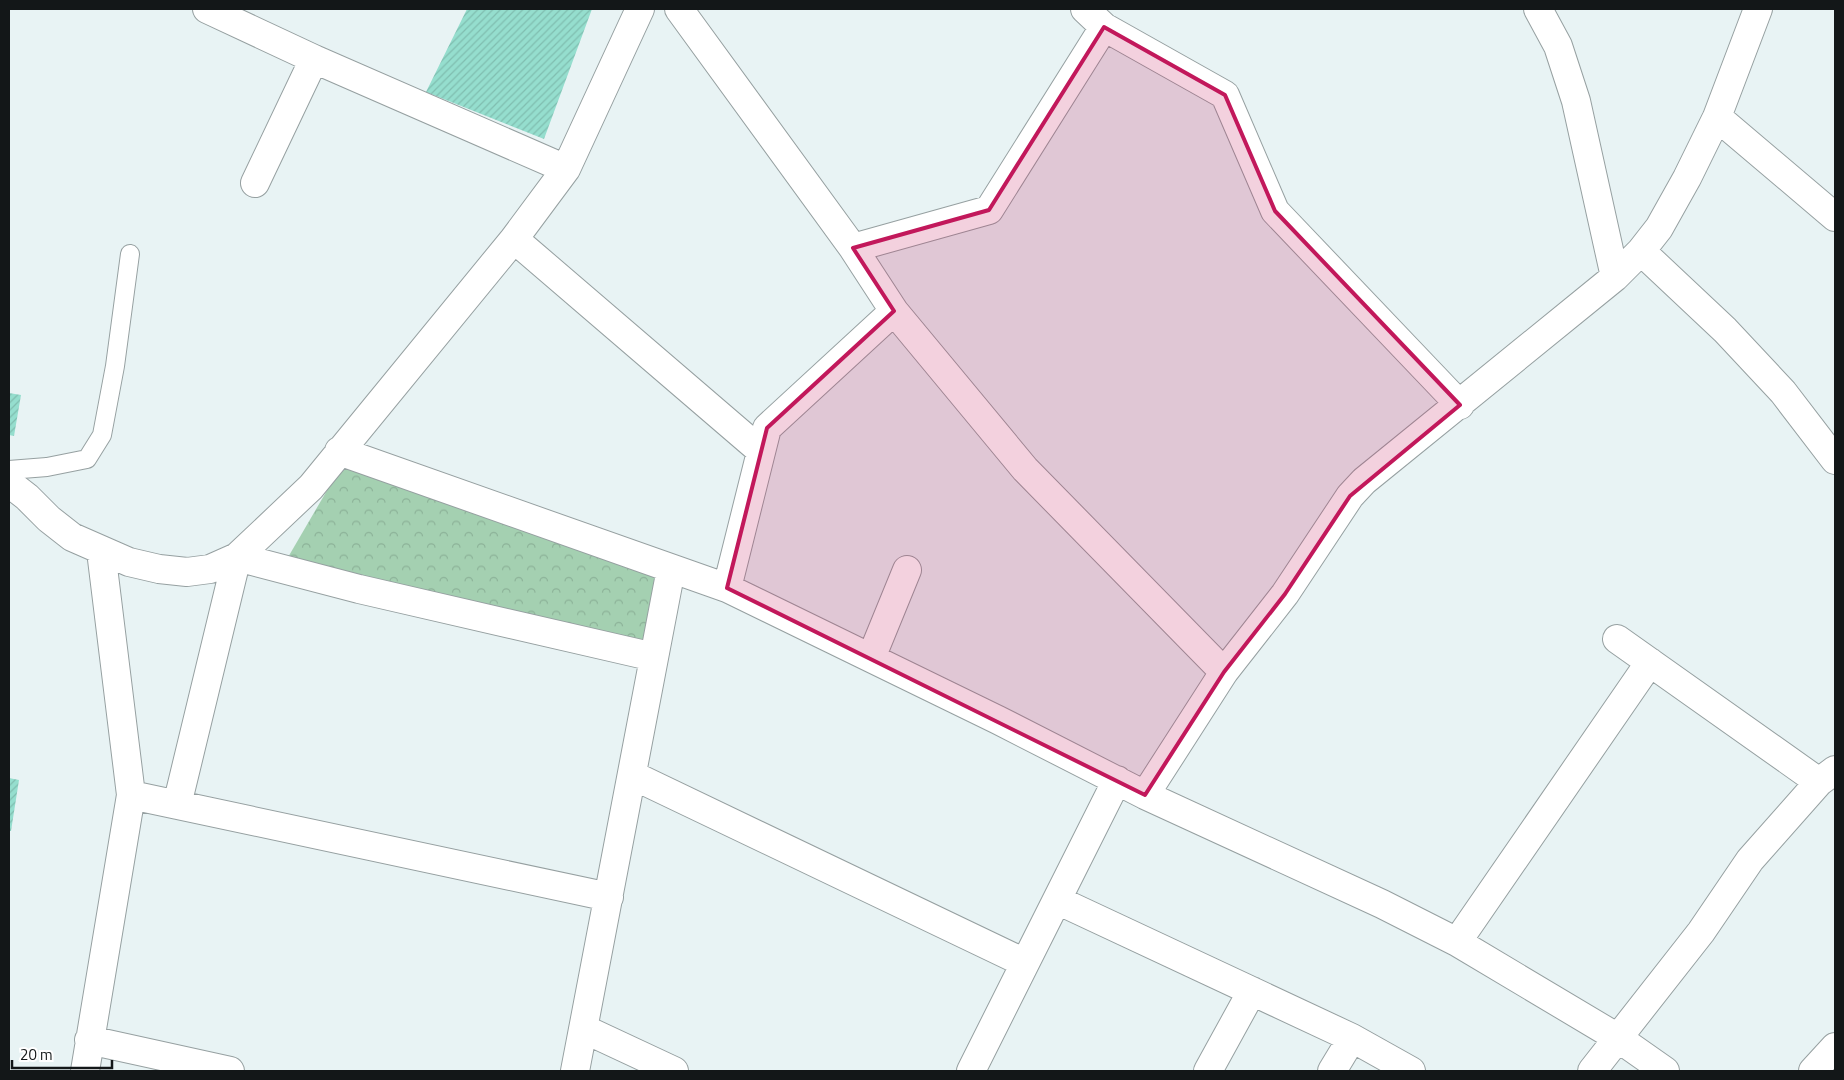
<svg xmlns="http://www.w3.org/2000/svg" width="1844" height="1080" viewBox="0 0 1844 1080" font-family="'Titillium Web',sans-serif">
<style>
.park{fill:url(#park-crowns)}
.building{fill:url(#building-hatch)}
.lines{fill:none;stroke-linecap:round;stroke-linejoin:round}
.service-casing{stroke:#96a0a1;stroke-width:20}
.minor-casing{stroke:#96a0a1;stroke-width:30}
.service{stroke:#fff;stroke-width:18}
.minor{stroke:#fff;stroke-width:28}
.marked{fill:#c2185b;fill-opacity:0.2;stroke:#c2185b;stroke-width:4;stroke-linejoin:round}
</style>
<defs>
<pattern id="park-crowns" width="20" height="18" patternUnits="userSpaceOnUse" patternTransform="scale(1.25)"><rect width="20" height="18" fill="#a4d0b1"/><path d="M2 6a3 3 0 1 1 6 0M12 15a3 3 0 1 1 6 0" fill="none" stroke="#8cb298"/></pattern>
<pattern id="building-hatch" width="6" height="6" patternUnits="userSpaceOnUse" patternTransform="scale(1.25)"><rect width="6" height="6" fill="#95dece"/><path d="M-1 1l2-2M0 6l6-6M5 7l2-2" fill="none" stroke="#80beb0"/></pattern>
</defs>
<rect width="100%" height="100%" fill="#e8f3f4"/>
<path class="park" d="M343 463 658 577 647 641 287 559Z"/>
<path class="building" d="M467 9H592L544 139 426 92Z
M9 393 21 395 14 436 9 435Z
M9 778 19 780 11 831H9Z"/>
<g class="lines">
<g class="service-casing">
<path id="service" d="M9 470 47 467 87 459 102 435 115 366 130 254"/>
</g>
<g class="minor-casing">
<path id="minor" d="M207 9 314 59 566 169
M679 9 853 248 894 311 1025 469 1224 672
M1085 9 1104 27 1225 95 1275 211 1460 405
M1538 9 1558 46 1576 101 1615 277
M1717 117 1835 217
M255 183 314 59
M514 239 761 451
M853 248 989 210 1104 27
M1641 251 1725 330 1783 392 1835 460
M339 451 727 588 998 720 1145 795 1382 904 1457 942 1618 1038 1665 1071
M9 483 27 497 49 519 72 537 129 562 159 569 187 572 210 569 237 557 311 487 514 239 566 169 640 9
M727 588 767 428 894 311
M1617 639 1819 782
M871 658 907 570
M632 775 1025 963
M131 795 609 897
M1145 795 1224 672 1285 594 1350 496 1364 481 1615 277 1641 251 1659 228 1687 178 1717 117 1758 9
M177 805 237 557 359 589 654 657
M1057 900 1352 1038 1411 1071
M1457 942 1650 662
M584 1029 674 1071
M89 1040 230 1071
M85 1071 131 795 101 551
M575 1071 671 569
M971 1071 1117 780
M1208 1071 1252 991
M1332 1071 1352 1038
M1592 1071 1701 932 1750 860 1819 782 1835 770
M1813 1071 1835 1047"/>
</g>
<use href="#service" class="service"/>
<use href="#minor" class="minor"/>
</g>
<path class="marked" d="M1104 27 1225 95 1275 211 1460 405 1350 496 1285 594 1224 672 1145 795 727 588 767 428 894 311 853 248 989 210Z"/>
<rect width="1844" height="1080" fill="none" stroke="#131718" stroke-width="20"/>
<path d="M12 1060v8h100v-8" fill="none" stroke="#131718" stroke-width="2.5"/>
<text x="20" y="1060" font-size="15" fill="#131718" stroke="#ffffff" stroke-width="4" paint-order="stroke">20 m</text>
</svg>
